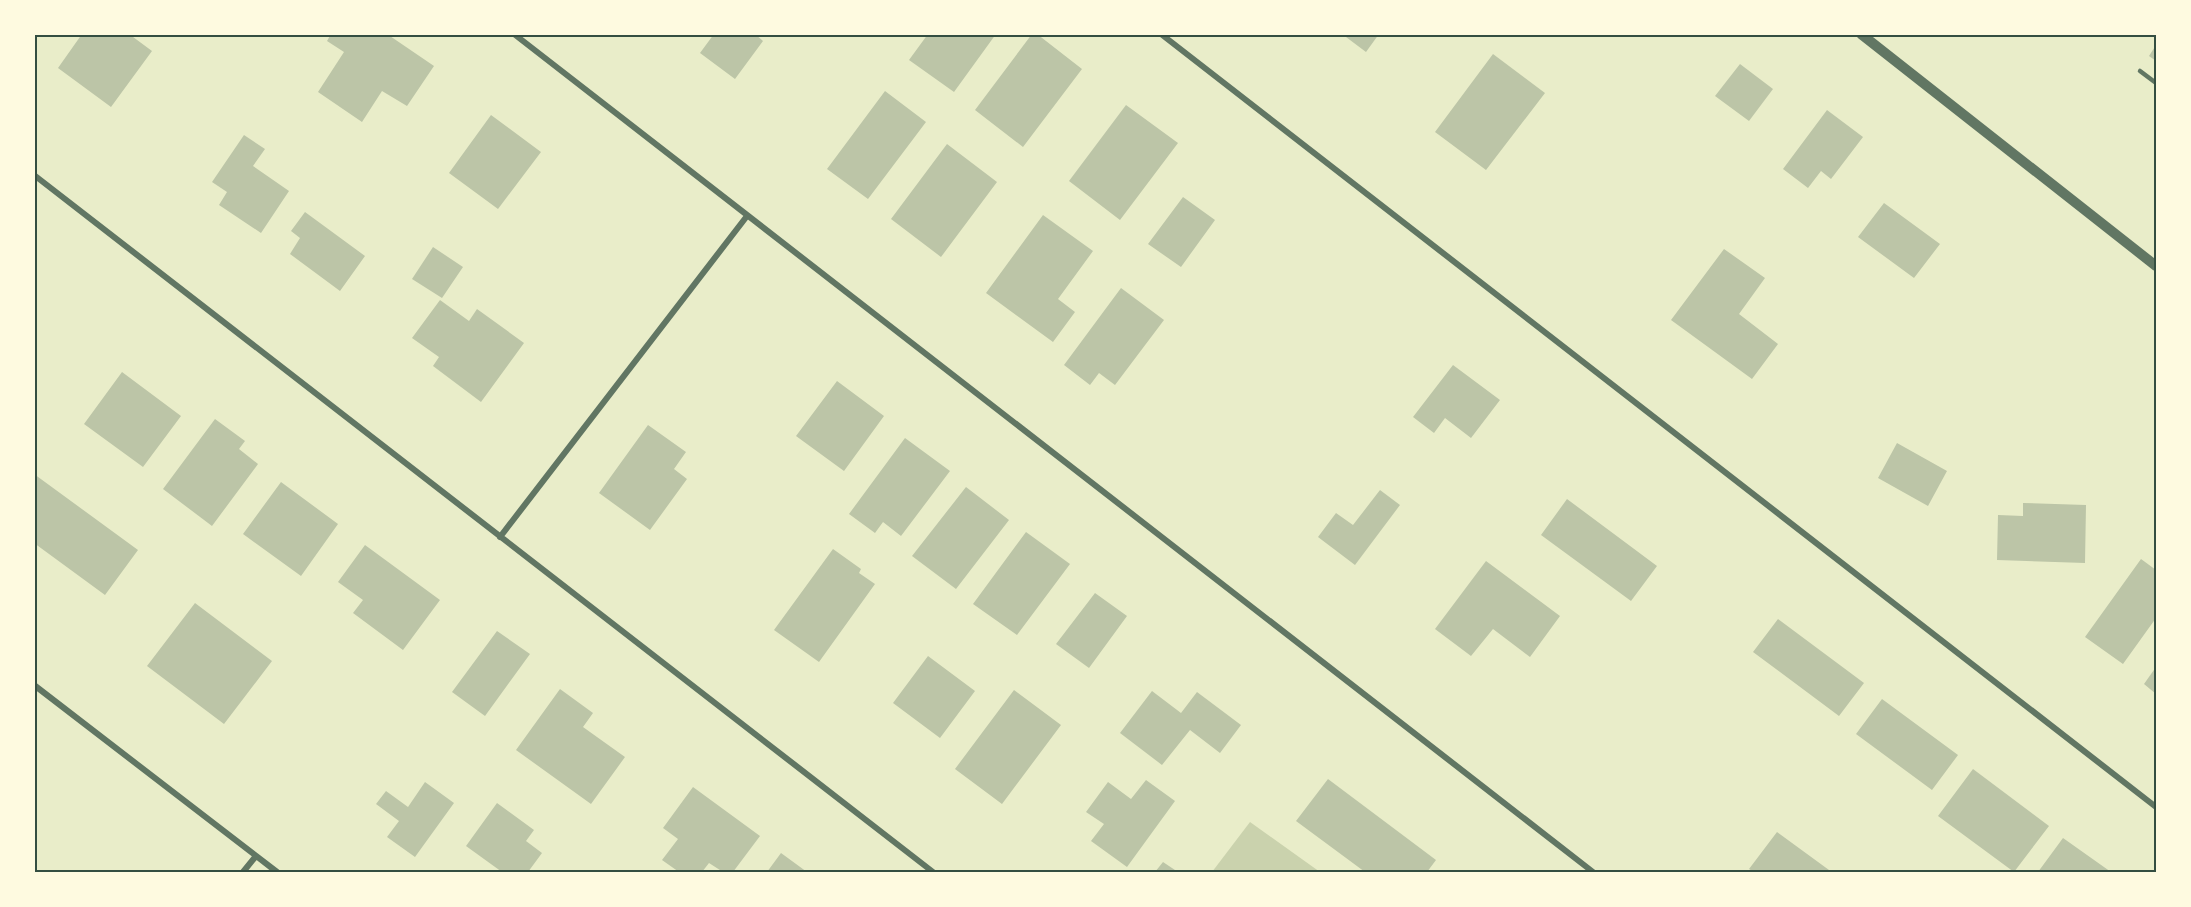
<svg xmlns="http://www.w3.org/2000/svg" width="2191" height="907" viewBox="0 0 2191 907" font-family="Cabin,sans-serif">
<style>
.green{fill:#cad2ad}
.building{fill:#bcc5a7}
.lines{fill:none;stroke-linecap:round;stroke-linejoin:round}
.service{stroke:#617663;stroke-width:4.5}
.minor{stroke:#617663;stroke-width:6}
.tertiary{stroke:#617663;stroke-width:10}
.neatline{fill:none;stroke:#344e41;stroke-width:2}
</style>
<rect width="100%" height="100%" fill="#e9edc9"/>
<path class="green" d="M1250 822 1320 872H1212Z"/>
<path class="building" d="M82 34H129L152 51 111 107 58 68Z
M331 34H387L434 66 407 106 382 91 362 122 318 92 344 52 327 41Z
M714 34H755L763 41 735 79 700 53Z
M928 34H996L954 92 909 60Z
M1032 34H1037L1082 69 1023 147 975 110Z
M1342 34H1379L1366 52Z
M2156 45V61L2149 56Z
M1493 54 1545 93 1486 170 1435 132Z
M1740 64 1773 89 1749 121 1715 96Z
M885 91 926 122 868 199 827 169Z
M1126 105 1178 143 1120 220 1069 181Z
M1827 110 1863 137 1831 179 1821 171 1808 188 1783 169Z
M491 115 541 152 498 209 449 173Z
M244 135 265 149 253 166 289 191 261 233 219 205 227 192 212 182Z
M947 144 997 182 941 257 891 219Z
M1183 197 1215 220 1181 267 1148 244Z
M1884 203 1940 244 1914 278 1858 237Z
M305 212 365 256 340 291 290 254 300 238 291 231Z
M1043 215 1093 251 1058 299 1075 312 1053 342 986 293Z
M433 247 463 267 442 298 412 279Z
M1724 249 1765 278 1739 314 1778 344 1752 379 1671 320Z
M1121 288 1164 320 1115 385 1099 373 1090 385 1064 365Z
M440 300 469 321 477 309 524 343 481 402 433 366 439 357 412 338Z
M1453 365 1500 400 1471 438 1445 418 1434 433 1413 417Z
M122 372 181 416 143 467 84 424Z
M837 381 884 416 844 471 796 436Z
M215 419 245 441 239 449 258 464 212 526 163 489Z
M648 425 686 452 674 469 687 479 650 530 599 493Z
M905 438 950 471 901 536 883 522 875 533 849 514Z
M1897 443 1947 471 1928 506 1878 478Z
M34 474 138 550 105 595 34 543Z
M281 482 338 524 301 576 243 534Z
M966 487 1009 520 956 589 912 556Z
M1380 490 1400 505 1355 565 1318 537 1336 513 1353 525Z
M1567 499 1657 566 1631 601 1541 535Z
M2023 503 2086 505 2085 563 1997 560 1998 515 2023 516Z
M1026 532 1070 564 1017 635 973 604Z
M365 545 440 600 403 650 353 613 363 600 338 582Z
M833 549 861 569 859 573 875 584 819 662 774 630Z
M2141 559 2156 570V618L2123 664 2085 637Z
M1486 561 1560 616 1530 657 1493 629 1471 656 1435 629Z
M1095 593 1127 616 1089 668 1056 644Z
M195 603 272 661 224 724 147 666Z
M1778 619 1864 683 1839 716 1753 652Z
M497 631 530 654 485 716 452 692Z
M928 656 975 691 940 738 893 703Z
M2156 667V694L2144 684Z
M560 689 593 713 583 727 625 757 591 804 516 750Z
M1014 690 1061 725 1002 804 955 769Z
M1152 691 1181 713 1197 692 1241 725 1220 753 1190 730 1162 765 1120 733Z
M1882 699 1958 755 1932 790 1856 734Z
M1973 769 2049 826 2014 872 1938 816Z
M1328 779 1436 860 1427 872H1365L1296 821Z
M1146 780 1175 801 1127 867 1091 841 1104 824 1086 812 1108 782 1131 799Z
M425 782 454 803 415 857 387 837 399 821 376 804 386 791 408 807Z
M693 787 760 836 733 872H723L709 863 702 872H679L662 860 678 839 663 828Z
M497 803 534 830 526 841 542 853 528 872H502L466 846Z
M1777 832 1829 870 1827 872H1754L1749 869Z
M2063 838 2111 872H2038Z
M781 853 807 872H767Z
M1163 862 1178 872H1155Z"/>
<g class="lines">
<path class="service" d="M2140 71 2156 83"/>
<path class="minor" d="M514 34 1593 872
M1161 34 2156 807
M34 175 933 872
M500 537 747 216
M34 685 277 872
M243 872 256 856"/>
<path class="tertiary" d="M1861 34 2156 266"/>
</g>
<rect width="2191" height="907" fill="none" stroke="#fefae0" stroke-width="72"/>
<rect x="36" y="36" width="2119" height="835" class="neatline"/>
</svg>
